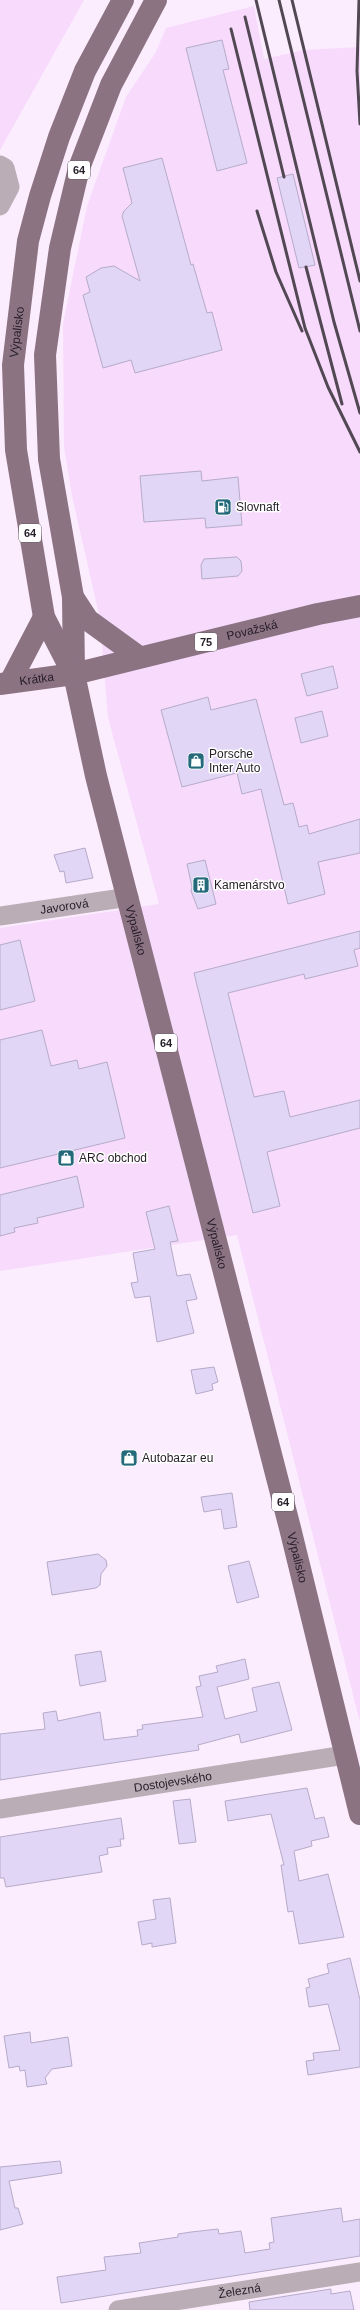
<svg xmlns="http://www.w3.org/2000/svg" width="360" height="2310" viewBox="0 0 360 2310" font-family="Helvetica,sans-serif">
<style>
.built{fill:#f7dafc}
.building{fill:#e1d6f6;stroke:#b5abc9}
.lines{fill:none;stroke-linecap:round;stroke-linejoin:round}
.minor{stroke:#bbadb5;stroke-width:19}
.major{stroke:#8c7382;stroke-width:22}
.rail{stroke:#524854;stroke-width:3}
.labels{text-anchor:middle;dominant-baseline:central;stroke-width:3;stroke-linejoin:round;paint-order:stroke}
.shield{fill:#fff;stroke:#666168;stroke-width:1}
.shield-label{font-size:11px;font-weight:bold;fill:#251d27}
.street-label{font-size:12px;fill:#251d27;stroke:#fff}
.poi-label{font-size:12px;fill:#251d27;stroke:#fff;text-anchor:start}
</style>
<rect width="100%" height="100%" fill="#fbedfe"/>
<path class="built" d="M0 0H84L0 150Z
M254 6 264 59 304 50 360 47V1722L237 1235 0 1271V928L159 904 108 718 100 619 72 496 64 447 63 324 87 206 126 97 156 52 166 28Z"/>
<path class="building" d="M222 40 229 69 223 70 247 163 217 171 186 48Z
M162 158 191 265 193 264 207 313 212 312 222 350 135 373 131 360 103 368 83 295 90 292 86 277 101 268 114 266 140 281 122 216 124 211 132 203 123 168Z
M293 174 315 265 299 268 277 178Z
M201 471 202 481 238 477 242 525 206 528 205 518 144 522 140 476Z
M237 557 241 561 242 571 238 576 202 579 201 565 204 559Z
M333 666 338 688 307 696 301 674Z
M208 697 211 710 256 699 284 805 293 803 299 827 307 825 309 834 360 819V853L318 862 325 894 288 904 261 789 242 794 237 773 182 787 161 710Z
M322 711 328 736 301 743 295 718Z
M85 848 93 878 66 883 64 871 60 872 54 855Z
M205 860 216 904 198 909 191 891 192 887 187 864Z
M360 931V948L354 950 358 966 305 979 304 974 228 993 254 1097 284 1091 290 1117 360 1100V1128L267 1152 280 1206 253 1213 194 973Z
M20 940 35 1001 0 1010V945Z
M42 1030 51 1066 77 1060 79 1069 107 1062 125 1138 0 1168V1040Z
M77 1176 84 1207 37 1218 38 1223 14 1228 15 1232 0 1236V1195Z
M169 1206 178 1241 170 1242 177 1276 190 1274 197 1299 186 1301 194 1333 157 1342 150 1296 135 1298 131 1283 138 1282 133 1253 155 1249 146 1212Z
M214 1367 218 1382 212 1384 213 1390 196 1394 191 1370Z
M232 1493 237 1527 224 1529 221 1509 204 1512 201 1497Z
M98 1554 106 1560 107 1566 101 1574 100 1585 96 1588 52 1595 47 1562Z
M249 1561 259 1597 237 1603 228 1566Z
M101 1651 106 1681 80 1686 75 1655Z
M245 1659 249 1679 217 1687 225 1719 257 1711 252 1688 279 1682 292 1730 241 1743 239 1734 198 1745 199 1750 0 1780V1734L45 1729 43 1713 56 1711 58 1721 100 1712 104 1740 138 1736 137 1730 143 1729 142 1725 203 1717 196 1687 201 1686 199 1676 218 1672 216 1666Z
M307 1788 315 1819 324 1817 329 1837 311 1841 312 1846 294 1851 299 1881 328 1874 344 1937 299 1944 293 1911 288 1912 281 1865H284L271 1814 228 1821 225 1801Z
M190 1799 196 1842 179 1844 173 1801Z
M121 1818 124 1839H120L121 1846 107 1848 108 1854 99 1856 102 1872 6 1887 4 1878H0V1837Z
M170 1898 176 1943 152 1947V1943L142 1945 138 1922 156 1919 153 1900Z
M350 1958 360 2000V2067L308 2075 306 2061 314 2060 313 2053 340 2050 328 2004 309 2007 306 1988 310 1987 308 1979 329 1973 327 1964Z
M30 2032 31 2043 68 2037 72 2066 52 2069 45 2078 47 2084 27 2087 25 2070 20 2071 19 2066 9 2068 4 2036Z
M60 2161 62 2173 9 2181 15 2208H18L23 2224 0 2230V2167Z
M341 2208 343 2222 360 2219V2256L61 2303 57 2277 106 2270 104 2257 141 2253 139 2243 178 2237V2234L191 2232 218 2229 219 2234 241 2231 245 2253 270 2249 269 2243 274 2242 271 2218Z
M331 2289V2294L350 2291 354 2310H250L249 2302Z"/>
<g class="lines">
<g class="minor">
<path d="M0 165 5 168 10 187 0 206"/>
<path id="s1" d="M0 916 129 897"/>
<path id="s2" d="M0 1809 345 1755"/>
<path id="s3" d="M118 2310 360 2272"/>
</g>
<g class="major">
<path id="s4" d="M156 0 111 85 79 168 60 248 45 355 49 459 73 597 74 674 96 776 290 1528 360 1814"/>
<path d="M73 597 88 620 139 657"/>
<path id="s5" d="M71 670 44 617 16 450 13 365 28 241 40 196 59 137 85 71 123 0"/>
<path d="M10 682 44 617"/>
<path id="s6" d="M0 684 74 674 318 614 360 606"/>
</g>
<path class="rail" d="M256 0 334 322 360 413
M279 0 360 331
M292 0 360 281
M359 0 357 71 360 124
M245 17 284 177
M231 29 305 328 328 387 360 452
M257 211 276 272 302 331
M306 267 342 404"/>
</g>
<defs>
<g id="fuel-square" transform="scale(0.9)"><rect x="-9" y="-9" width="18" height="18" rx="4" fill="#246a7a" stroke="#fff"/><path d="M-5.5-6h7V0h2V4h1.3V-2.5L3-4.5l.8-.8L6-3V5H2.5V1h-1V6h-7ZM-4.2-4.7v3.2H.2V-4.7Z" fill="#fff"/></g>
<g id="shop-square" transform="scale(0.9)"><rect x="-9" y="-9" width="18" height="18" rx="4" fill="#246a7a" stroke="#fff"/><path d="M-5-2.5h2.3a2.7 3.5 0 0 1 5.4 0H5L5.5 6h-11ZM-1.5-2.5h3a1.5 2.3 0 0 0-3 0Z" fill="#fff"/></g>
<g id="building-square" transform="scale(0.9)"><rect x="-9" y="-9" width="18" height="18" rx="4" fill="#246a7a" stroke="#fff"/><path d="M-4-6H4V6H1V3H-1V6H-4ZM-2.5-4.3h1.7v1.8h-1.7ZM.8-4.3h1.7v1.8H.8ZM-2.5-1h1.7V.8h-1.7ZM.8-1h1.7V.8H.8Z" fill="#fff"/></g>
</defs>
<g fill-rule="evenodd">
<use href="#fuel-square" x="223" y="507"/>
<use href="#shop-square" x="196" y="761"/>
<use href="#building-square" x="201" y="885"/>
<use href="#shop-square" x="66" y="1158"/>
<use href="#shop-square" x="129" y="1458"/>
</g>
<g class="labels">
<g class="shield">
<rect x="68" y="161" width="22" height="18" rx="3"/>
<rect x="19" y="524" width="22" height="18" rx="3"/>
<rect x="195" y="633" width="22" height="18" rx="3"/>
<rect x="155" y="1034" width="22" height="18" rx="3"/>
<rect x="272" y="1493" width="22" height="18" rx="3"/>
</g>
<g class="shield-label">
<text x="79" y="170">64</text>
<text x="30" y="533">64</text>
<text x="206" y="642">75</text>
<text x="166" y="1043">64</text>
<text x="283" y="1502">64</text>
</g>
<g class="street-label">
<text stroke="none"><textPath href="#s5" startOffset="347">Výpalisko</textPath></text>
<text stroke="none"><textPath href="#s6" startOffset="258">Považská</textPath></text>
<text stroke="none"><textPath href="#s6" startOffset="37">Krátka</textPath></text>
<text stroke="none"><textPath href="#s1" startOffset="65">Javorová</textPath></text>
<text stroke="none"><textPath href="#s4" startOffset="960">Výpalisko</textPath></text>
<text stroke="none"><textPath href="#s4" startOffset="1284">Výpalisko</textPath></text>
<text stroke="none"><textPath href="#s4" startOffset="1608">Výpalisko</textPath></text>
<text stroke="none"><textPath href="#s2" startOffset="175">Dostojevského</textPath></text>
<text stroke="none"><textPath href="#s3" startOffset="123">Železná</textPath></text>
</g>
<g class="poi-label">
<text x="236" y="507">Slovnaft</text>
<text x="209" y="754">Porsche<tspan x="209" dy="14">Inter Auto</tspan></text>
<text x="214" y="885">Kamenárstvo</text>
<text x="79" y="1158">ARC obchod</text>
<text x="142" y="1458">Autobazar eu</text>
</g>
</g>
</svg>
